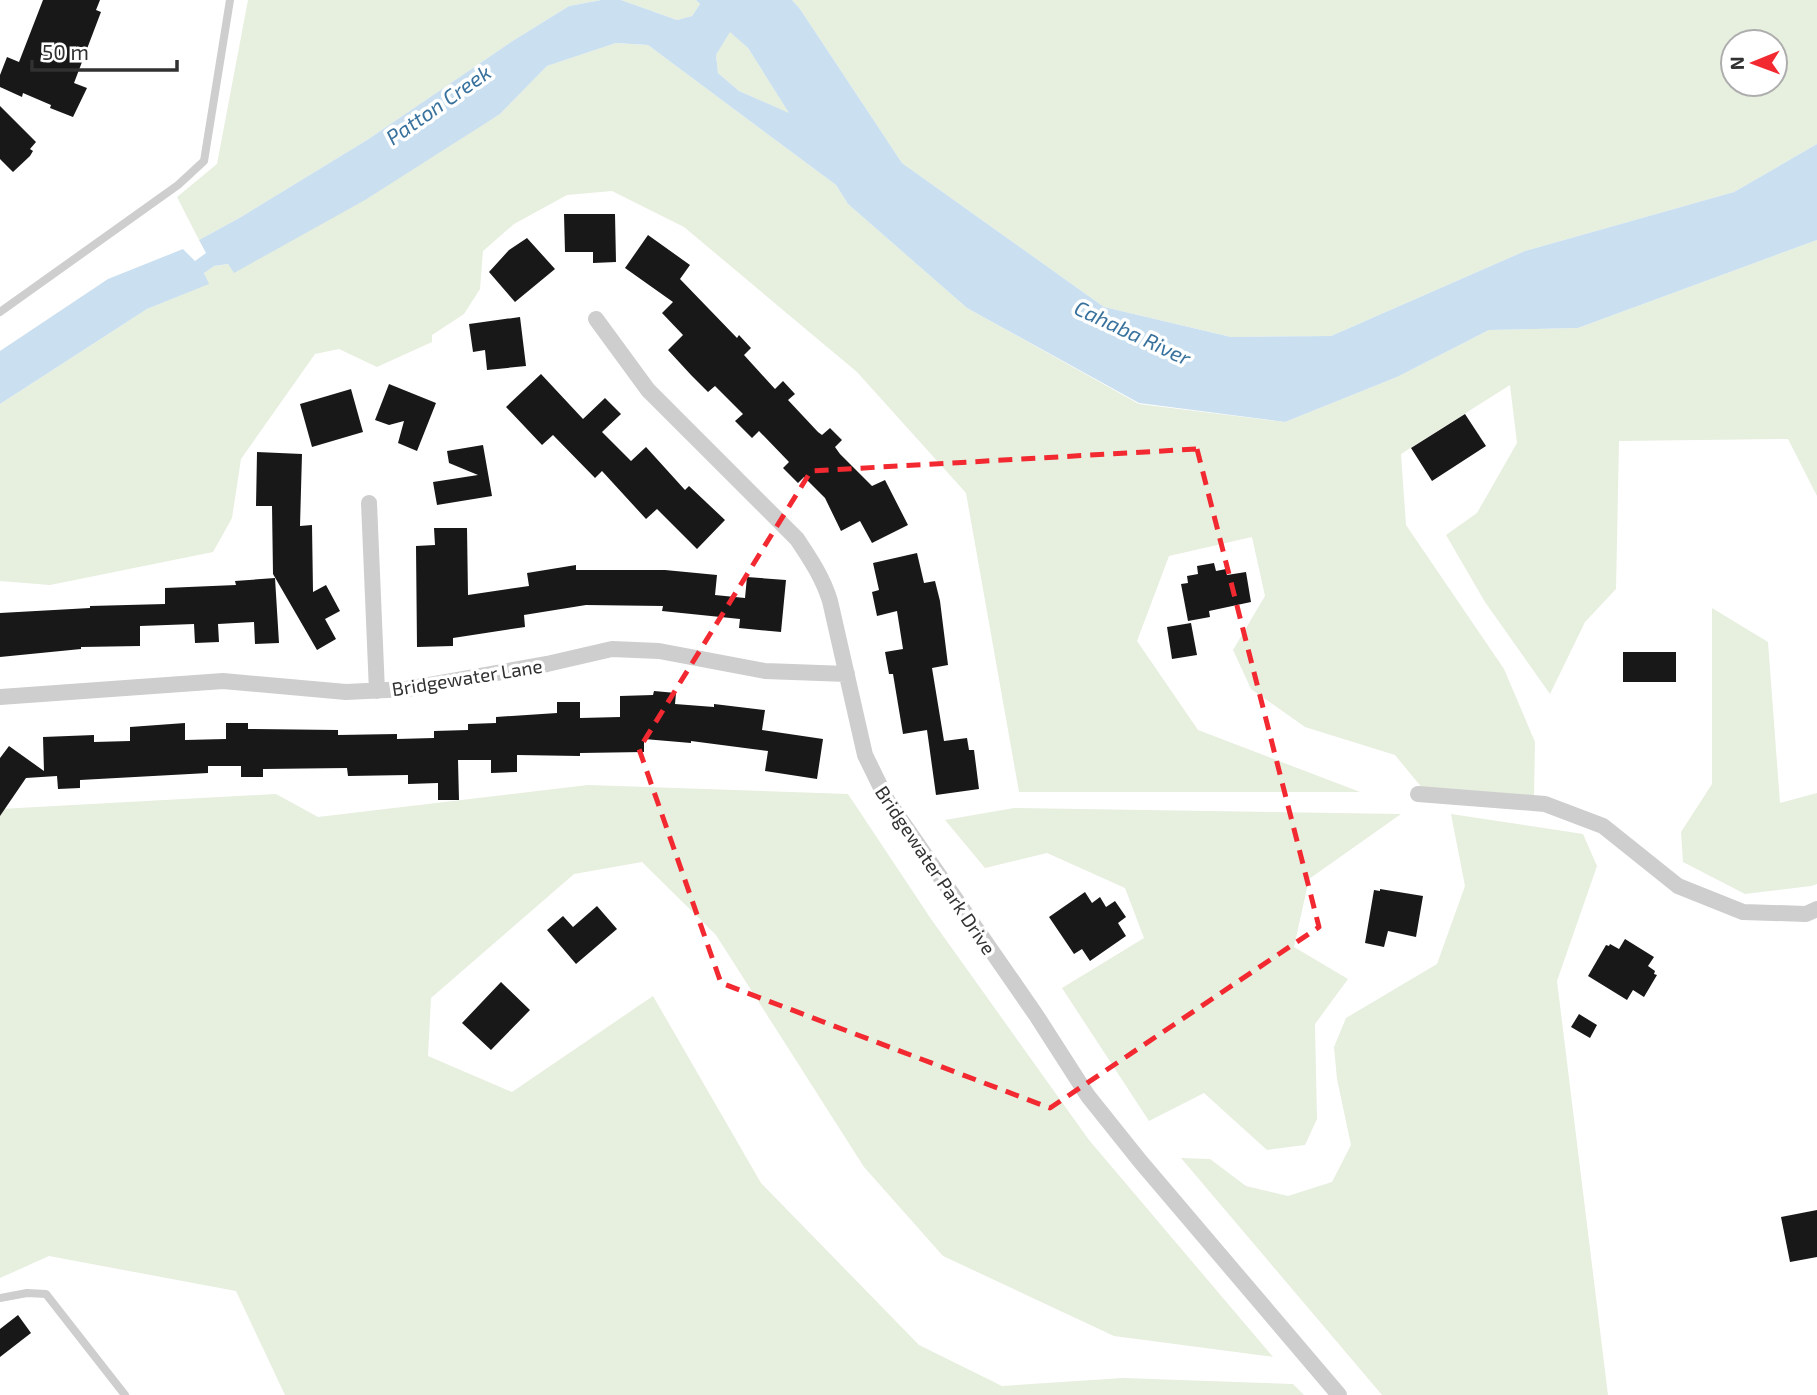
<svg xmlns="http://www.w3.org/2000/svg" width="1817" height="1395" viewBox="0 0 1817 1395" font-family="'Exo 2',sans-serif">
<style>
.green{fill:#e7efdf;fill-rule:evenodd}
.water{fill:#cae0f0;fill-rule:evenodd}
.building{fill:#181818}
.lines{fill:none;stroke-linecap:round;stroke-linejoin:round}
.service{stroke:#cecece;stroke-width:8}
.minor{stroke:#cecece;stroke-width:16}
.marked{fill:none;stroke:#f32931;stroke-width:5;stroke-dasharray:14 9;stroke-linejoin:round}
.labels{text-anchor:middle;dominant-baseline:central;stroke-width:7;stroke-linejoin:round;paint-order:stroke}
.street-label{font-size:19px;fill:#313131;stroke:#fff}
.water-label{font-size:21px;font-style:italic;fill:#37719c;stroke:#fff}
</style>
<rect width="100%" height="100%" fill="#fff"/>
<path class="green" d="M248 0H601L569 6 511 42 367 140 241 217 199 240 177 197 217 164Z
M621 0H696L700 4 692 16 677 20Z
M792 0H1817V144L1734 192 1525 251 1331 336 1231 337 1104 307 902 163 800 9ZM1733 42H1775V84H1733Z
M730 31 748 48 790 114 739 91 718 73 716 55Z
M616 43 648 45 836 185 848 204 967 308 1139 404 1285 422 1397 377 1489 330 1578 328 1817 240V496L1788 439 1619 441 1616 589 1585 622 1550 694 1485 602 1446 535 1477 513 1517 443 1510 385 1401 454 1406 525 1504 669 1535 742 1534 796 1423 789 1395 755 1305 727 1251 689 1233 650 1265 596 1252 537 1169 556 1137 641 1198 730 1360 792H1019L966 493 857 372 684 227 612 191 567 195 514 224 483 251 480 289 464 314 432 335V342L377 367 339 349 315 354 241 459 232 518 213 552 50 585 0 581V404L147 309 208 284 204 272 214 266 228 264 234 272 500 114 547 66Z
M1712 608 1768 642 1780 803 1817 793V884L1811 886 1745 894 1683 862 1681 832 1712 784Z
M588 785 848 794 931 919 1089 1140 1273 1357 1114 1336 943 1256 864 1167 716 935 642 862 574 874 431 998 428 1056 512 1092 653 996 761 1183 919 1345 1002 1386 1123 1378 1293 1384 1304 1395H285L236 1291 49 1256 0 1278V809L276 794 318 817Z
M1014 808 1401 814 1309 879 1294 947 1348 979 1315 1024 1317 1119 1305 1145 1267 1150 1204 1093 1149 1121 1062 988 1144 938 1125 888 1047 853 985 868 945 820Z
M1451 814 1583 834 1597 866 1557 981 1608 1395H1382L1181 1158 1210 1159 1246 1186 1288 1196 1332 1182 1351 1145 1337 1079 1334 1047 1346 1018 1437 964 1465 886Z"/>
<path class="water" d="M601 0H621L677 20 692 16 700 4 696 0H792L800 9 902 163 1104 307 1231 337 1331 336 1525 251 1734 192 1817 144V240L1578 328 1489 330 1397 377 1285 422 1139 403 967 308 848 204 836 185 648 45 616 43 547 66 500 114 365 200 234 273 228 264 214 266 204 273 209 284 147 309 0 404V351L108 279 183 249 195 261 206 253 199 240 241 217 367 140 511 42 569 6ZM730 32 748 48 789 113 739 91 718 73 716 55Z"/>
<path class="building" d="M43 0H100L96 10 101 12 74 83 87 88 73 117 50 108 51 105 23 93 22 97 0 87V75L7 57 19 62Z
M0 106 36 142 30 149 33 151 30 156 13 172 0 159Z
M564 214H615L616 262 593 263V252H565Z
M648 235 690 265 680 279 737 338 739 335 751 348 744 355 775 389 783 381 795 394 788 400 818 432 822 435 830 428 842 440 835 447 840 454 872 486 885 480 908 525 872 543 860 521 841 531 825 498 804 477 798 483 783 468 789 462 759 431 752 438 735 421 743 414 715 386 708 392 691 375 668 350 683 335 662 313 673 302 625 268Z
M527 238 555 269 515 302 489 272 509 250Z
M520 317 526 366 487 370 485 350 473 352 469 324Z
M541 374 583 419 605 398 621 414 602 432 631 461 646 447 685 490 689 486 725 520 697 549 657 509 646 519 602 471 595 478 553 435 542 445 506 407Z
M389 384 436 403 417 451 398 443 404 421 389 425 375 420Z
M351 389 363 432 312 447 300 404Z
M1465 414 1486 446 1432 481 1411 448Z
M483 445 492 496 437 505 433 482 478 475 449 463 447 451Z
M257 452 302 454 300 526 312 525 313 592 326 585 340 611 325 619 336 639 317 650 273 574 272 506H256Z
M434 528H467L468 595 529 586 527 573 576 565V570H665L717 575 715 595 745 598 747 577 786 580 781 632 739 628 740 619 662 611 663 606 586 605 524 615 525 627 453 638V646L417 647 416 546 435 545Z
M917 553 924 583 935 581 940 601 948 665 932 668 944 741 967 738 969 750H974L979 789 936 795 927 730 903 734 893 674H889L885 652 903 649 897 611 877 616 872 592 879 590 873 563Z
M1214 563 1216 571 1226 569 1227 575 1246 572 1251 602 1209 611 1210 617 1188 621 1181 584 1188 583 1187 576 1198 574 1197 566Z
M275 578 279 643 255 644 254 622 218 624 219 642 195 643 194 624 140 626V646L81 647V649L0 657V613L90 608V606L165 604V588L236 585 235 581Z
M1191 623 1197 655 1172 659 1167 627Z
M1623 652H1676V682H1623Z
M654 691 676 693 675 704 714 707V704L765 710 762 730 823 739 817 779 765 771 768 751 691 741V743L644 739V752L580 753V756L517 755V772L491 773V760H458L459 800H438V783L408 784V775L348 776 347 768 263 769V777H241V766H208V773L80 780V788L58 789 57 776 26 778 0 816V758L9 746 44 771 43 737 94 735V742L130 741V727L185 723V740L226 739V723H248V729L338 730V735L397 734V739L434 738V731L468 730V724L496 723V717L557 713V702H580V718L620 717V696L653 695Z
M1380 889 1423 896 1416 937 1388 931 1384 947 1365 943 1374 890 1380 891Z
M1085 892 1092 903 1100 897 1106 907 1115 901 1126 917 1118 923 1126 936 1090 961 1082 949 1074 954 1049 917Z
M597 906 617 929 576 964 547 930 563 916 573 927Z
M1625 939 1654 957 1648 966 1655 971 1654 974 1657 975 1644 997 1633 990 1627 1000 1588 976 1606 945 1609 946 1610 944 1619 949Z
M501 982 530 1010 491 1050 462 1023Z
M1579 1014 1597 1025 1590 1038 1571 1027Z
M1817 1210V1257L1790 1262 1781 1217Z
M18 1315 31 1333 0 1357V1329Z"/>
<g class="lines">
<path class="service" d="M0 312 178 185 204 161 230 0
M0 1298 27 1293 46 1294 125 1395"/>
<path class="minor" d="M596 319 648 390 797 539C811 560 823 578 830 601L865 755 887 800 1036 1015 1088 1096 1140 1161 1339 1395
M369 503 377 691
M0 697 223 681 346 692 407 689 547 664 612 649 659 651 765 671 847 674
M1418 794 1545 804 1603 826 1678 886 1743 912 1806 914 1817 909"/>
</g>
<path class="marked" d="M1197 449 1319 927 1050 1108 721 983 639 749 811 471Z"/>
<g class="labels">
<g class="street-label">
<text transform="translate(467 677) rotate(-9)">Bridgewater Lane</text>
<text transform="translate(936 870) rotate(56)">Bridgewater Park Drive</text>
</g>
<g class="water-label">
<text transform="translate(438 104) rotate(-35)">Patton Creek</text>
<text transform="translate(1133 332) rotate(25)">Cahaba River</text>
</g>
</g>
<g transform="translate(1754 63) rotate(269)"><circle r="33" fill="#ffffff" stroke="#adadad" stroke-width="2"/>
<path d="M0-5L12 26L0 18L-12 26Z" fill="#f32931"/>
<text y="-10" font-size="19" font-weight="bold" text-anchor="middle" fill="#313131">N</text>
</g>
<path d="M32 60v10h145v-10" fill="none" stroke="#313131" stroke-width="3.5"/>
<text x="42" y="60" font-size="21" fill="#313131" stroke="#ffffff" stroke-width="5" paint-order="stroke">50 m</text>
</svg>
